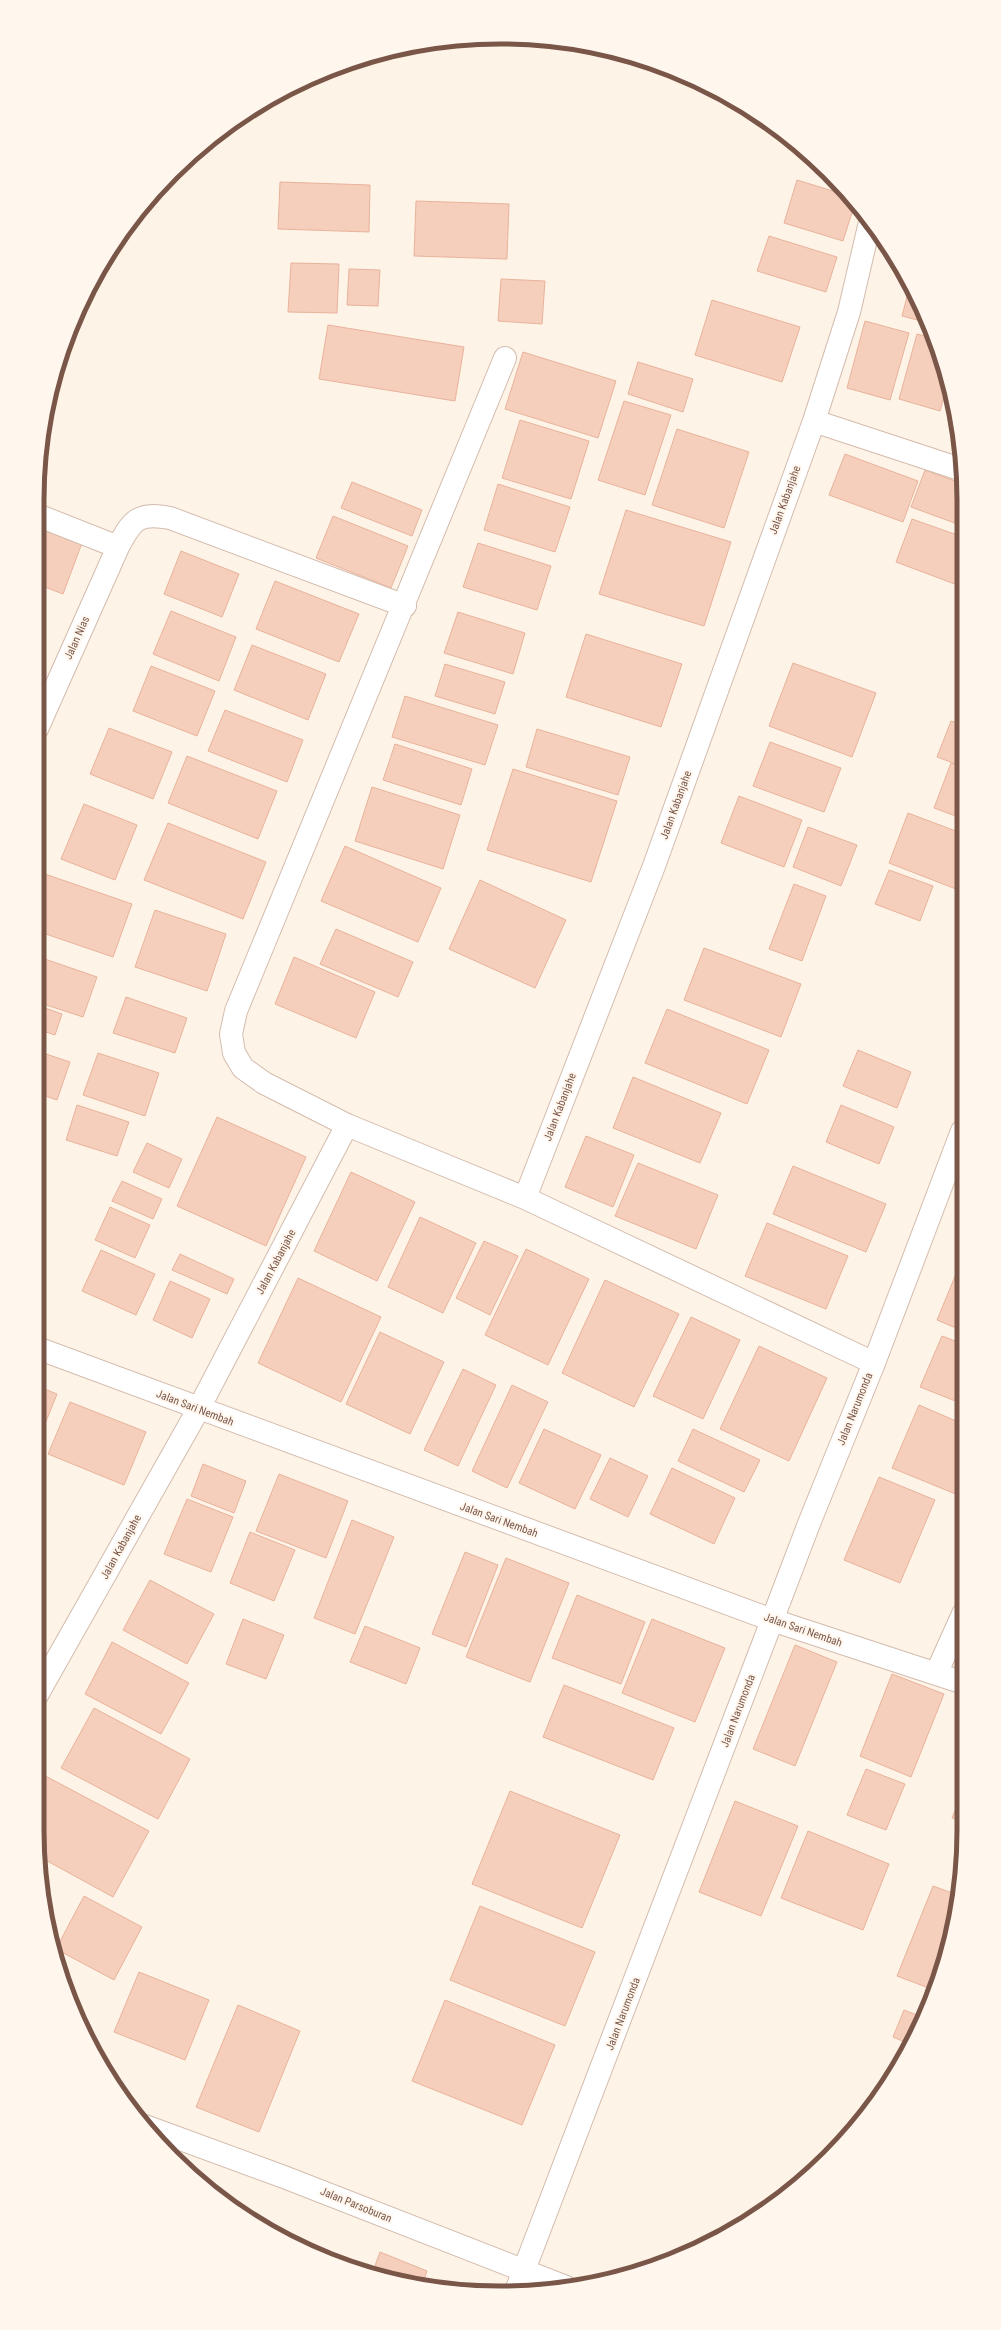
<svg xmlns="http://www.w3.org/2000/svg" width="1001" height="2330" viewBox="0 0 1001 2330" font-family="'Roboto Condensed',sans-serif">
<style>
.building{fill:#f5cebc;stroke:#e9b39b}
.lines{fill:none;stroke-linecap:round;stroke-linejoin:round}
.minor-casing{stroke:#d3bcae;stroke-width:24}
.tertiary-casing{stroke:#d3bcae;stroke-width:24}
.minor{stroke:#fff;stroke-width:22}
.tertiary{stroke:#fff;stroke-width:22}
.labels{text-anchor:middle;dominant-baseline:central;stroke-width:4;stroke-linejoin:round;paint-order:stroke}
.street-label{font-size:11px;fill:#7a5649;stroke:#fff7ee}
.rim{fill:none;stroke:#7a5649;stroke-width:5}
</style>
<rect width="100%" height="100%" fill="#fef3e7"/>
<path class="building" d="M797 180 849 196 855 203 843 241 784 223Z
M280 182 370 185 369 232 278 229Z
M416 201 509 204 507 259 414 256Z
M769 236 837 257 826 292 757 271Z
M291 263 339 264 337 313 288 312Z
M349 269 380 270 378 306 347 305Z
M501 279 545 281 542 324 498 321Z
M909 289 929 323 902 316Z
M712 300 800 327 782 382 695 355Z
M865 321 909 333 890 400 847 388Z
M328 325 464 347 455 401 319 379Z
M917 334 933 338 946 389 940 411 899 399Z
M523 352 616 381 598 438 505 409Z
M638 362 693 379 683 412 628 394Z
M624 401 671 415 645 495 598 480Z
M520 420 589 441 571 499 502 478Z
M677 429 749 452 724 528 652 505Z
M845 454 918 481 903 522 829 495Z
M925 470 960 483V525L911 507Z
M352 482 422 510 412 536 341 508Z
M498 484 570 507 555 552 484 530Z
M626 510 731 542 704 626 599 594Z
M333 516 408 546 391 588 316 558Z
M912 519 960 536V586L896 562Z
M37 527 82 543 63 594 37 584Z
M478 543 551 566 537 610 463 587Z
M181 551 239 574 222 617 164 594Z
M275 581 359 614 339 662 256 629Z
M171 611 236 637 219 681 153 654Z
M458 612 525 633 513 674 444 653Z
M586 634 682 664 661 727 566 697Z
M252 645 326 674 308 720 234 690Z
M793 663 876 693 852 757 769 726Z
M445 664 505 682 495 714 435 696Z
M151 666 215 691 197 736 133 711Z
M405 696 498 725 485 765 392 737Z
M225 710 303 740 287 782 208 751Z
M951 721 961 724V766L937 757Z
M109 728 172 752 153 799 90 774Z
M537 729 630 757 618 795 526 767Z
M770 742 841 768 824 812 753 786Z
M395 744 472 769 461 805 383 780Z
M187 756 277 791 258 839 168 803Z
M951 763 961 767V818L934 808Z
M513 769 617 801 591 882 487 850Z
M372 787 460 815 443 869 355 841Z
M739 796 802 820 784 867 721 843Z
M84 804 137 825 115 880 61 859Z
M908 813 961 833V891L889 863Z
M168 823 266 862 243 919 144 880Z
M808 827 857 845 841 886 793 867Z
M345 846 441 888 418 942 321 901Z
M889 870 933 886 920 921 875 904Z
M45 874 132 904 113 957 37 931V897Z
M480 880 566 920 535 988 449 949Z
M794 884 826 896 802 961 769 949Z
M155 910 226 934 207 991 135 967Z
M336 929 413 962 398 997 320 964Z
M704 948 801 984 781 1037 684 1000Z
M294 957 375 992 356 1038 275 1004Z
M42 958 97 977 83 1017 37 1002V972Z
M126 997 187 1018 175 1053 113 1033Z
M37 1005 62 1014 55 1035 37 1029Z
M667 1009 769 1050 747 1104 645 1063Z
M858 1050 911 1072 897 1108 843 1086Z
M37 1051 70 1062 57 1100 37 1093Z
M98 1053 159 1073 145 1116 83 1095Z
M633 1077 721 1113 700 1163 613 1128Z
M77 1105 129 1122 117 1156 66 1140Z
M841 1105 894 1127 879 1164 826 1142Z
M217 1117 306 1157 266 1246 177 1206Z
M586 1136 634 1155 613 1207 565 1187Z
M147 1143 182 1159 169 1188 133 1172Z
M638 1163 718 1195 696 1249 615 1216Z
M793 1166 886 1204 866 1252 773 1214Z
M351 1172 415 1202 377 1281 314 1251Z
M122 1181 162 1199 153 1219 112 1201Z
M110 1207 150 1225 135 1258 95 1240Z
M420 1217 476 1243 443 1313 388 1287Z
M767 1223 848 1256 826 1309 745 1276Z
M484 1241 518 1256 490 1315 456 1298Z
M526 1249 589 1279 548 1365 485 1335Z
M101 1250 155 1274 136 1315 82 1291Z
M180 1254 234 1279 227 1294 172 1270Z
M958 1269 962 1271 963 1331 937 1320Z
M298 1278 381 1317 341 1402 258 1363Z
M605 1280 679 1314 634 1407 562 1373Z
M170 1281 210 1299 192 1338 153 1320Z
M691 1317 740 1340 703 1419 653 1396Z
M380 1332 444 1362 410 1434 346 1404Z
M942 1336 963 1344V1404L920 1387Z
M759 1346 827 1378 789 1461 720 1429Z
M463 1369 496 1385 458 1466 424 1450Z
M512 1385 548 1402 507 1488 472 1471Z
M37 1386 57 1394 37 1444Z
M70 1402 146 1432 124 1485 48 1454Z
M919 1405 963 1424V1497L892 1468Z
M544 1429 601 1455 575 1509 519 1483Z
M693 1429 760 1460 744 1492 678 1461Z
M610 1458 648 1476 628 1517 590 1499Z
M203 1464 246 1481 234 1513 191 1496Z
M672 1468 735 1498 714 1544 650 1514Z
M279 1474 348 1501 326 1558 256 1531Z
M879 1477 935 1500 900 1583 844 1560Z
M187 1499 233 1517 211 1572 164 1554Z
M352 1520 394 1537 355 1634 314 1618Z
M250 1532 295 1550 274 1601 230 1583Z
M465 1552 498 1565 466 1647 432 1634Z
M37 1557 42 1560 37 1568Z
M506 1558 569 1583 530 1682 466 1657Z
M150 1580 214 1614 187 1664 123 1630Z
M577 1595 645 1622 621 1684 552 1658Z
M243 1619 284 1635 266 1679 226 1664Z
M652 1619 725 1648 695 1722 622 1693Z
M365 1626 420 1648 406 1684 350 1662Z
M112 1642 189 1683 161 1734 85 1694Z
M795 1645 837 1662 795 1766 753 1749Z
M892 1674 944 1694 911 1777 860 1756Z
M564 1685 674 1728 653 1780 543 1737Z
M94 1708 190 1759 158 1819 61 1768Z
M866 1769 905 1784 886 1830 847 1815Z
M38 1772 149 1831 113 1897 40 1857 37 1830Z
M964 1788V1822L952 1818Z
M510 1791 620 1835 582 1928 472 1884Z
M735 1801 798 1826 761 1916 699 1892Z
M808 1831 889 1864 863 1930 781 1898Z
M933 1886 958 1895 955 1920 939 1979 934 1990 897 1976Z
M84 1896 142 1927 114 1980 56 1949Z
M480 1906 595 1952 565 2026 450 1980Z
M139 1972 209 2000 185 2060 114 2032Z
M445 2000 555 2045 522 2125 412 2081Z
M238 2005 300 2031 259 2132 196 2107Z
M904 2010 922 2017 910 2044 893 2037Z
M380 2252 427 2271 422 2285 372 2274Z"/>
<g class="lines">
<g class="minor-casing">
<path id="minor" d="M505 358 236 1011 231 1034 234 1053 243 1068 264 1083 347 1125 525 1198 874 1363
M814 421 960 469
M37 515 118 547
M37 729 118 547C132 520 138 512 170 518L405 606
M525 1198 654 866 814 421 849 312 870 222
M37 1348 772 1620 964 1683
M936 1674 963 1614
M37 1695 198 1410 347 1125
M145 2126 284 2177 566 2287"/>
</g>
<g class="tertiary-casing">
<path id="tertiary" d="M516 2291 810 1521 874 1363 962 1131"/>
</g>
<use href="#minor" class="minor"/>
<use href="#tertiary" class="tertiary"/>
</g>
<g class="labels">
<g class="street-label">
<text transform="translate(785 500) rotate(-70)">Jalan Kabanjahe</text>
<text transform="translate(77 638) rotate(-66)">Jalan Nias</text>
<text transform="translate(676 805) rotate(-70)">Jalan Kabanjahe</text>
<text transform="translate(560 1107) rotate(-69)">Jalan Kabanjahe</text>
<text transform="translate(276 1262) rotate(-62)">Jalan Kabanjahe</text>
<text transform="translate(195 1408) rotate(21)">Jalan Sari Nembah</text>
<text transform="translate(855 1409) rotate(-68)">Jalan Narumonda</text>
<text transform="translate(499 1520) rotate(20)">Jalan Sari Nembah</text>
<text transform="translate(121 1547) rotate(-61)">Jalan Kabanjahe</text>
<text transform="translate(803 1630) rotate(19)">Jalan Sari Nembah</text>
<text transform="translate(738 1711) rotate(-69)">Jalan Narumonda</text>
<text transform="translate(623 2014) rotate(-69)">Jalan Narumonda</text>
<text transform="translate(356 2205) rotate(22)">Jalan Parsoburan</text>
</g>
</g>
<path d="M0 0H1001V2330H0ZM500 44H501A456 456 0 0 1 957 500V1830A456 456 0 0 1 501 2286H500A456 456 0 0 1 44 1830V500A456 456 0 0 1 500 44Z" fill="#fff7ee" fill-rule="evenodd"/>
<path class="rim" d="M500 44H501A456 456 0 0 1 957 500V1830A456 456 0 0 1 501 2286H500A456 456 0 0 1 44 1830V500A456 456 0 0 1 500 44Z"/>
</svg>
